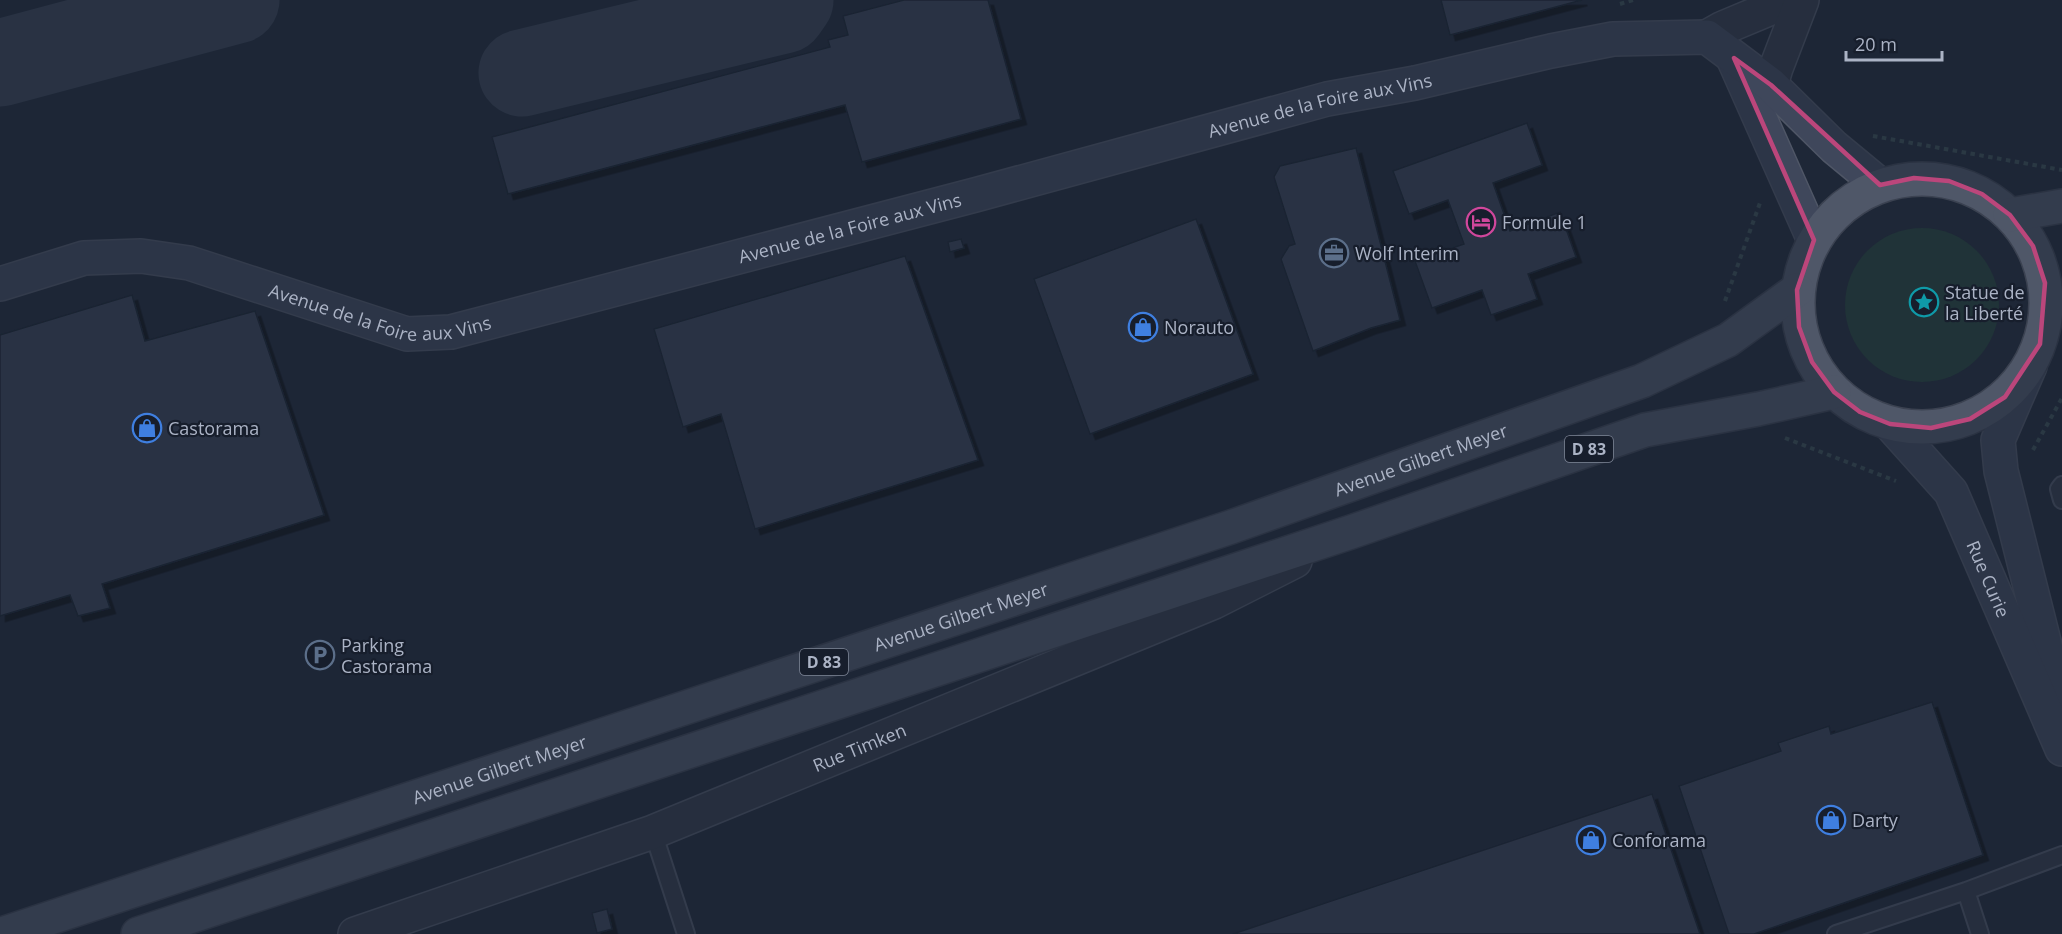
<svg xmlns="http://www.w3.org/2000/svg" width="2062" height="934" viewBox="0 0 2062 934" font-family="'Open Sans',sans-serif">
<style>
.green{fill:#203338}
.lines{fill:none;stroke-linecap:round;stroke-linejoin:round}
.taxiway{stroke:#384253;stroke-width:87}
.building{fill:#394357;stroke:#19202e;stroke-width:1.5;filter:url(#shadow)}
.lane-casing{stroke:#4f5666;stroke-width:20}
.street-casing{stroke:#4f5666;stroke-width:36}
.secondary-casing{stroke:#4f5666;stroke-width:36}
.primary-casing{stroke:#3b4251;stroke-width:36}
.path{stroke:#3a4f53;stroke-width:4;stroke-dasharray:4.5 4.5;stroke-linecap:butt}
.lane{stroke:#313947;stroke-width:16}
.street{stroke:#313947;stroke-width:33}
.secondary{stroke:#3f475b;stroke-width:33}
.primary{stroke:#4f5768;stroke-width:33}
.marked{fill:none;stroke:#bb467b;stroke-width:4.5;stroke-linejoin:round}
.labels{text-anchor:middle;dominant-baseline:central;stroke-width:4.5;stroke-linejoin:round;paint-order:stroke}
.shield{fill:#171e2c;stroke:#7f8697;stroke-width:1.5}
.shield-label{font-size:16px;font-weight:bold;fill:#abb3c5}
.street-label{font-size:18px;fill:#abb3c5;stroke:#171e2c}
.poi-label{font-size:18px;fill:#abb3c5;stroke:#171e2c;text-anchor:start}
</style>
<defs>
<filter id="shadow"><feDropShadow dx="5.5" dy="5.5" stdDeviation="0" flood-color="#0009"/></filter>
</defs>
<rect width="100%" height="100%" fill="#1e2737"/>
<path class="green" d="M1845 305a77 77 0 1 1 154 0a77 77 0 1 1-154 0Z"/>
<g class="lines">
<path class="taxiway" d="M0 63 236 0
M522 73 783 10 790 0"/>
</g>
<path class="building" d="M904 0H988L1021 119 862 162 845 105 508 194 492 137 830 47 828 40 848 35 843 16Z
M1441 0H1582L1450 35Z
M1527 123 1542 165 1493 183 1510 231 1560 212 1576 257 1528 274 1537 299 1491 315 1482 290 1432 308 1415 261 1464 244 1448 200 1409 214 1393 171Z
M1356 148 1400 320 1371 328 1313 351 1281 259 1289 246 1295 244 1274 177 1280 166Z
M1196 219 1253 374 1090 434 1034 279Z
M961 239 964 248 950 252 948 242Z
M905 256 978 460 755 529 721 414 683 427 654 329Z
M132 295 145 341 255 311 324 515 102 584 110 608 78 616 70 595 0 616V335Z
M1932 702 1983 855 1754 934H1729L1679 786 1781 751 1778 743 1829 726 1831 734Z
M1652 794 1700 934H1233L1376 886Z
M607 909 612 929 597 933 592 913Z"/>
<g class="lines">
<g class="lane-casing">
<path id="lane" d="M2062 485 2059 489 2062 500
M653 832 686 934
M1966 891 1980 934
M1836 934 1966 891 2062 855"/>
</g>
<g class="street-casing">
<g id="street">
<path d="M1707 37 1723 28 1790 0"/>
<path d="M1771 85 1776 68 1802 0"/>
<path id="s1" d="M355 934 653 832 1214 602 1295 561"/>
</g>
</g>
<g class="secondary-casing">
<g id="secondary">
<path d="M1734 60 1814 240"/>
<path id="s2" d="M0 284 84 258 141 256 189 263 407 334 451 332 975 195 1327 99 1415 83 1551 51 1613 39 1707 37 1771 85 1834 147 1880 185"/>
<path d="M2030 366 1998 440 2001 471 2059 701"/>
<path id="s3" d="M1890 424 1951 492 2062 749"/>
</g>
</g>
<g class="primary-casing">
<g id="primary">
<circle cx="1922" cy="303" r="124"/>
<path d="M2010 215 2062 206"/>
<path id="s4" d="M2 934 1231 527 1642 381 1728 340 1797 290"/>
<path d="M138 934 1351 532 1645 430 1758 409 1834 392"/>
</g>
</g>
<path class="path" d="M1620 4 1633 0
M1873 136 2062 170
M1725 301 1761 200
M1785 438 1896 481
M2033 450 2062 398"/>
<use href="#lane" class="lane"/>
<use href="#street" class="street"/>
<use href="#secondary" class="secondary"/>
<use href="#primary" class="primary"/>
</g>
<path d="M0 0H2062V934H0ZM1734 58 1771 85 1880 185 1914 178 1949 181 1982 194 2010 215 2033 246 2045 283 2040 344 2005 397 1970 419 1931 428 1890 424 1860 412 1834 392 1812 362 1799 327 1797 290 1814 240Z" fill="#1e2737" fill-opacity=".55" fill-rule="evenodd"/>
<path class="marked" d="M1734 58 1771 85 1880 185 1914 178 1949 181 1982 194 2010 215 2033 246 2045 283 2040 344 2005 397 1970 419 1931 428 1890 424 1860 412 1834 392 1812 362 1799 327 1797 290 1814 240Z"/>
<defs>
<g id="hotel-ring" transform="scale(1.5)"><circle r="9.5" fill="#171e2c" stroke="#d1479c" stroke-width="1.5"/><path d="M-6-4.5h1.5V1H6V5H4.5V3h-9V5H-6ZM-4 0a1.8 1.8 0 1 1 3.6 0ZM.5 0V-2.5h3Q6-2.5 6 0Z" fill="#d1479c"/></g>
<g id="office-ring" transform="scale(1.5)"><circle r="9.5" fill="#171e2c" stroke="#5c6f8a" stroke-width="1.5"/><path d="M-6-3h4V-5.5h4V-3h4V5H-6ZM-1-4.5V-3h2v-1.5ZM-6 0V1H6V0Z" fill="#5c6f8a"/></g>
<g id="sight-ring" transform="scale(1.5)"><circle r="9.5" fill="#171e2c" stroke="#0f9aa8" stroke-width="1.5"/><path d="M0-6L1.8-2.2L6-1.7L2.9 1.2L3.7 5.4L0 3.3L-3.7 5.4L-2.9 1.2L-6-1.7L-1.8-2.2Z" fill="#0f9aa8"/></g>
<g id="shop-ring" transform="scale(1.5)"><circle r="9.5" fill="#171e2c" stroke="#3f7fe0" stroke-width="1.5"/><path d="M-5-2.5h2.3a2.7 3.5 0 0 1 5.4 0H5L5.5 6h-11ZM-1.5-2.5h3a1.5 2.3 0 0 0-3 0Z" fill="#3f7fe0"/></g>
<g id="parking-ring" transform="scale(1.5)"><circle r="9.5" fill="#171e2c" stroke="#5c6f8a" stroke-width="1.5"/><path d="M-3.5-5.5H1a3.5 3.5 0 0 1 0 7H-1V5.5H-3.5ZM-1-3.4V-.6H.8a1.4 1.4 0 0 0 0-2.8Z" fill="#5c6f8a"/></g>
</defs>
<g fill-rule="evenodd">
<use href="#hotel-ring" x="1481" y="222"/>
<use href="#office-ring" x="1334" y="253"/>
<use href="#sight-ring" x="1924" y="302"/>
<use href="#shop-ring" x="1143" y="327"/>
<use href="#shop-ring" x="147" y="428"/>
<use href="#parking-ring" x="320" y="655"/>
<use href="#shop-ring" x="1831" y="820"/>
<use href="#shop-ring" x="1591" y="840"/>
</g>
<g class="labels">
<g class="shield">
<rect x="1565" y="436" width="48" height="26" rx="4.5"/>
<rect x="800" y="649" width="48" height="26" rx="4.5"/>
</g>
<g class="shield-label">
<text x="1589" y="449">D 83</text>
<text x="824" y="662">D 83</text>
</g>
<g class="street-label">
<text stroke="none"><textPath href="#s2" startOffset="1365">Avenue de la Foire aux Vins</textPath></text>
<text stroke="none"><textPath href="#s2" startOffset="879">Avenue de la Foire aux Vins</textPath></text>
<text stroke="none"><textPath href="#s2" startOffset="393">Avenue de la Foire aux Vins</textPath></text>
<text stroke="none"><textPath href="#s4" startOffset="1496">Avenue Gilbert Meyer</textPath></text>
<text stroke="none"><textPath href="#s3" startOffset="186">Rue Curie</textPath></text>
<text stroke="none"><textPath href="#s4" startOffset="1010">Avenue Gilbert Meyer</textPath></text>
<text stroke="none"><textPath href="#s1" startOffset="538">Rue Timken</textPath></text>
<text stroke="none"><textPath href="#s4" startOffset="524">Avenue Gilbert Meyer</textPath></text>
</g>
<g class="poi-label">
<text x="1502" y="222">Formule 1</text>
<text x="1355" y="253">Wolf Interim</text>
<text x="1945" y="292">Statue de<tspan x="1945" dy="21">la Liberté</tspan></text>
<text x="1164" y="327">Norauto</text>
<text x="168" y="428">Castorama</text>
<text x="341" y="645">Parking<tspan x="341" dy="21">Castorama</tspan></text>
<text x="1852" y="820">Darty</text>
<text x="1612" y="840">Conforama</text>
</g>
</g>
<path d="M1846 51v9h96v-9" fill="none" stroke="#abb3c5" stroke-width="3"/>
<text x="1855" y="51" font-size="18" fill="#abb3c5" stroke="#171e2c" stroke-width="4.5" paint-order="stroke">20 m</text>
</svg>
